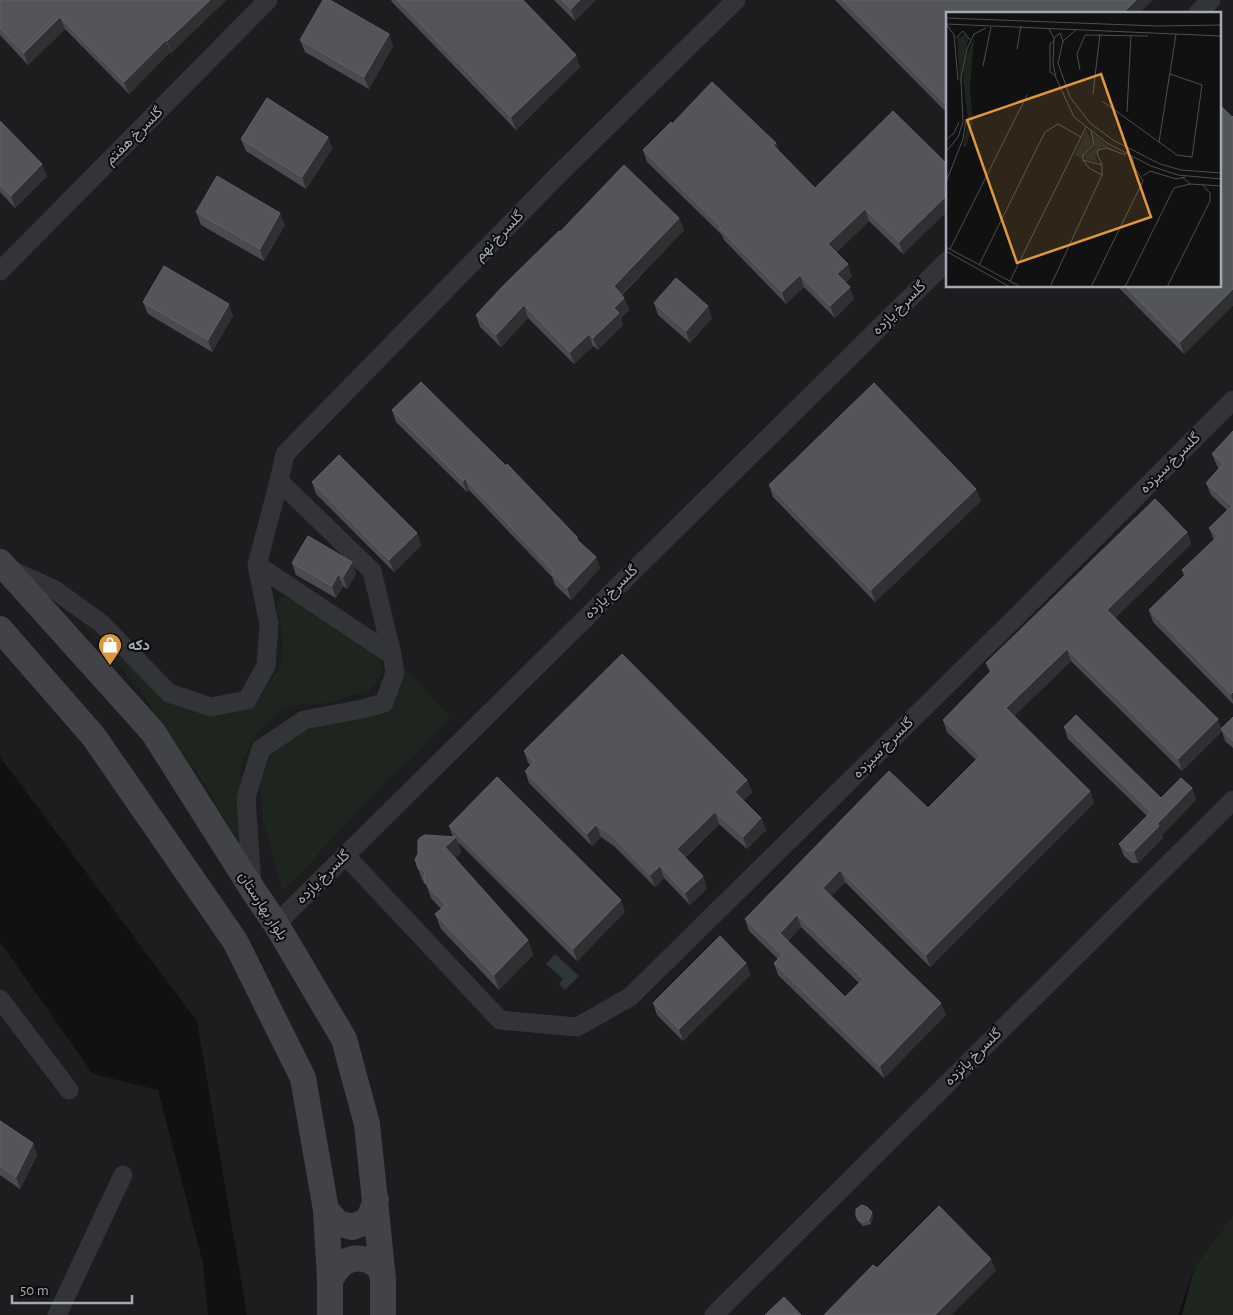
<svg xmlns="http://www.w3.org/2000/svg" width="1233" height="1315" viewBox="0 0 1233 1315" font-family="'Alegreya Sans',Vazirmatn,sans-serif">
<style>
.built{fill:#1d1d1f;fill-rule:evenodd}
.green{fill:#1e241e}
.water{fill:#2e363b}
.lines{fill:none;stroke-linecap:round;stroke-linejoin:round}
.street{stroke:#323437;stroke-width:19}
.secondary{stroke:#414347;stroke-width:26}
.wall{fill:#4a4b4f;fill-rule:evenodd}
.shaded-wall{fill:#2f3032}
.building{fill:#53555a;stroke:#606268;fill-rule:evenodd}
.labels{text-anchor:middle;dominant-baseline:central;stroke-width:4;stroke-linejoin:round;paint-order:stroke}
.street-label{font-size:15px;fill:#a4a9b2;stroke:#0c0c0d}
.poi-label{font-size:15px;font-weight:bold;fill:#a4a9b2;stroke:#0c0c0d;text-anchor:start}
.inset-road{fill:none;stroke:#4c4e52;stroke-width:1}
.view{fill:#df973c;fill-opacity:0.15;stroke:#df973c;stroke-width:2.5}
.inset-edge{fill:none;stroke:#a4a9b2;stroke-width:2.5}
</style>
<rect width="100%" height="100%" fill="#111112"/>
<path class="built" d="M0 0H1233V1215L1195 1266 1178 1315H247L197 1021 0 757ZM947 14H1219V286H947Z
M0 942 93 1074 158 1090 203 1263 208 1315H0Z"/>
<path class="green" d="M284 596 293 600 381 659 382 674 370 691 352 695 330 703 300 704 281 711 258 732 242 761 240 785 242 853 208 789 139 689 76 616 166 699 246 709 259 699 281 665 283 643 281 625 277 611V602Z
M405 668 450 717 415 756 390 777 283 892 263 822 260 789 268 759 284 742 306 730 393 705 403 681Z
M1233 1215V1315H1182L1195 1266Z"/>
<path class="water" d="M555 954 579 976 565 990 559 984 563 979 546 964Z"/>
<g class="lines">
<path class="street" d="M1197 14 1211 0
M0 271 268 0
M279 481 285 454 557 176 736 0
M11 570 55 590 102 624 169 693 211 707 247 700 266 666 269 624 257 565 279 481 372 571 392 655 257 565
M345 855 500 1020 577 1027 630 997 1021 612 1233 400
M252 886 246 798 261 749 304 720 362 709 384 703 395 673 392 655
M276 924 947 261
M0 999 69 1090
M57 1315 123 1175
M714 1315 1233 800"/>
<path class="secondary" d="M0 562 153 732 253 890 276 924 344 1039 367 1124 383 1279V1315
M0 629 94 737 235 941 303 1078 326 1210 330 1280V1315
M326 1210 338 1223 352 1227 360 1224 369 1219 376 1200
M330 1280C334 1274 338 1266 345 1262 355 1256 371 1258 379 1268 381 1270 382 1276 383 1279"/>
</g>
<path class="wall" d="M0 0H226L171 53 170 52 129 94 65 29 28 65 0 35Z
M391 0H523L580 67 516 130 392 2Z
M554 0H596L575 21Z
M835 0H1153L1138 14H947V113Z
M300 40 393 46 369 89 305 52Z
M1233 116V305L1184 354 1117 286H1219L1232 117Z
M0 121 47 176 15 208 0 192Z
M672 124 776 143 779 151 815 188 947 164V211L903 254 869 221 837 252 852 276 845 283 854 299 835 318 804 287 786 304 724 240 722 235 647 162 643 150Z
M328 137 332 149 306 189 246 151 241 139Z
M196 212 285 225 264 261 201 225Z
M679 218 684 230 622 295 624 298 629 310 621 318 623 325 598 350 593 346 574 364 528 318 501 347 480 327 476 315 560 232Z
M143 302 233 316 212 352 148 314Z
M654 303 712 318 690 343 658 315Z
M392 410 577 537 579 541 596 557 600 568 571 600 555 585 552 577 469 490 467 492 396 422Z
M1233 431V704L1153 622 1149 610 1184 576 1182 570 1214 540 1209 528 1227 510 1211 495 1206 483 1219 469 1217 466 1212 454Z
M312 482 417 533 421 545 394 572 316 494Z
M769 485 976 489 981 501 875 602 773 497Z
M1187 532 1191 544 1115 618 1222 728 1233 717V748L1225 741 1222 731 1182 771 1071 661 1014 716 1090 791 1094 803 930 967 845 882 831 896 946 1015 884 1078 778 975 774 963 778 959 749 931 745 919 928 808 976 760 947 732 943 720 990 673 986 663ZM801 927 859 983 845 997 788 941Z
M352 562 356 574 347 589 343 586 336 598 296 575 292 563Z
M1064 727 1161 798 1192 788 1196 800 1162 835 1163 838 1138 863H1132L1124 856 1119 844 1147 816 1068 739Z
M524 751 747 780 752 792 743 801 761 818 766 830 747 849 719 824 685 858 707 888 690 905 664 878 655 887 614 846 601 837 592 846 529 783 525 771 531 766 528 763Z
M449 826 625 912 577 961 458 842 461 852 455 858 528 940 533 955 499 990 441 929 435 914 441 909 431 898 426 884 424 883 422 879 416 864 453 837Z
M746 963 750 975 683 1041 657 1015 653 1003Z
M0 1121 33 1143 37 1155 20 1189 0 1175Z
M856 1216H873L871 1224 863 1226 857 1220Z"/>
<path class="shaded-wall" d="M210 0H226L171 53 167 41Z
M580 0H596L575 21 571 9Z
M1136 0H1153L1138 14H1122Z
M60 17 65 29 28 65 24 53Z
M389 34 393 46 369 89 364 77Z
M166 40 170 52 129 94 124 82Z
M576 55 580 67 516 130 511 117Z
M328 137 332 149 306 189 302 177Z
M776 143 780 155 773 145Z
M42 164 47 176 15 208 11 196Z
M947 195V211L903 254 899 242Z
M865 209 869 221 833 256 828 244Z
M280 213 285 225 264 261 260 249Z
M679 218 684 230 618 298 614 286Z
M848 264 852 276 842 286 837 274Z
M800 275 804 287 786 304 782 292Z
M850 287 854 299 835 318 830 306Z
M1233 289V305L1184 354 1180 342Z
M624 298 629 310 621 318 623 325 598 350 593 338 614 308Z
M229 304 233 316 212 352 208 340Z
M524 305 528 318 501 347 496 335Z
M708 306 712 318 690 343 686 331Z
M589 334 593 346 574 364 570 352Z
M465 479 469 490 467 492 463 481Z
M976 489 981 501 875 602 871 590Z
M1187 532 1191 544 1111 622 1107 610Z
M417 533 421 545 394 572 389 560Z
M596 557 600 568 571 600 567 588Z
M352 562 356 574 347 589 343 577Z
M338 574 343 586 336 598 332 586Z
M1067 649 1071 661 1010 720 1006 708Z
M1233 692V701L1231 694Z
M1218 719 1222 730 1221 729 1222 731 1182 771 1178 759Z
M747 780 752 792 739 805 735 792Z
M1192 788 1196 800 1162 835 1163 838 1138 863 1134 851 1157 824Z
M1090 791 1094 803 930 967 926 955Z
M715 812 719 824 681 861 677 849Z
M761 818 766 830 747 849 743 837Z
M596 825 601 837 592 846 587 834Z
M456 837 461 852 451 862 445 847Z
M660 866 664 878 655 887 650 875Z
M840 870 845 882 828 900 823 888Z
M703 876 707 888 690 905 685 893Z
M621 900 625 912 577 961 573 949Z
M797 915 801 927 785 945 780 933Z
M528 940 533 955 499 990 494 975Z
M746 963 750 975 683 1041 679 1029Z
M941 1003 946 1015 884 1078 880 1066Z
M33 1143 37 1155 20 1189 16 1177Z
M872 1212 873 1216 871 1224 869 1220Z
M991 1259 996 1271 951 1315H935Z"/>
<path class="building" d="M0 0H210L167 41 166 40 124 82 60 17 24 53 0 28Z
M323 0H330L389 34 364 77 300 40Z
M397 0H523L576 55 511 117Z
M562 0H580L571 9Z
M843 0H1136L1122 14H947V106Z
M712 82 776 143 773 145 815 188 893 111 947 164V195L899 242 865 209 828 244 848 264 837 274 850 287 830 306 800 275 782 292 719 228 721 227 643 150 671 122 672 124Z
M267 98 328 137 302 177 241 139Z
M1219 104 1232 117 1233 116V289L1180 342 1125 286H1219Z
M0 121 42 164 11 196 0 185Z
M624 165 679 218 614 286 624 298 614 308 619 313 593 338 589 334 570 352 524 305 496 335 476 315 504 285 559 231 560 232Z
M217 176 280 213 260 249 196 212Z
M164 266 229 304 208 340 143 302Z
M676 278 708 306 686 331 654 303Z
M421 382 506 466 507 464 577 537 576 539 596 557 567 588 551 573 553 571 465 479 463 481 392 410Z
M874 383 976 489 871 590 769 485Z
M1233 431V692L1231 694 1149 610 1186 574 1182 570 1218 536 1209 528 1232 506 1206 483 1223 464 1212 454Z
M339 455 417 533 389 560 312 482Z
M1155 499 1187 532 1107 610 1218 719 1178 759 1067 649 1006 708 1090 791 926 955 840 870 823 888 941 1003 880 1066 774 963 782 955 745 919 889 771 928 808 980 756 943 720 992 670 986 663ZM797 915 863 979 845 997 780 933Z
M308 536 352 562 343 577 338 574 332 586 292 563Z
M622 654 747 780 735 792 761 818 743 837 715 812 677 849 703 876 685 893 660 866 650 875 610 834 596 825 587 834 525 771 534 762 524 751Z
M1076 715 1161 798 1181 778 1192 788 1157 824 1159 826 1134 851H1127L1119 844 1151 812 1064 727Z
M1233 717V741L1221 729Z
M497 777 621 900 573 949 449 826Z
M425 835 456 837 445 847 528 940 494 975 435 914 446 905 425 883 424 878 425 872 418 868 415 859 418 854V840L421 837Z
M720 936 746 963 679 1029 653 1003Z
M0 1121 33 1143 16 1177 0 1166Z
M862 1205 867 1207 872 1212 869 1220 861 1222 856 1216V1209Z
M939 1206 991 1259 935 1315H824L873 1265 877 1268Z
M784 1297 801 1315H765Z"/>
<defs>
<g id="shop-pin" transform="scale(1.25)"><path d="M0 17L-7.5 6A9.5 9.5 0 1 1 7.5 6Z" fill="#df973c" stroke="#0c0c0d"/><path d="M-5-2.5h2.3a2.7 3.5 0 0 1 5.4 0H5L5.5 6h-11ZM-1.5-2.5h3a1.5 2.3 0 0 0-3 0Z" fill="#fff"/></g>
</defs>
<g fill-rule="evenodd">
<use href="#shop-pin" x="110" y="645"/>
</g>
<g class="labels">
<g class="street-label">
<text transform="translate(134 136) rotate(-45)">گلسرخ هفتم</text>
<text transform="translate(499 236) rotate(-46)">گلسرخ نهم</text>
<text transform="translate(899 308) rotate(-45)">گلسرخ یازده</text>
<text transform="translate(1170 463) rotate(-45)">گلسرخ سیزده</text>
<text transform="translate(611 592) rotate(-45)">گلسرخ یازده</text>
<text transform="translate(883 748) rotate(-45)">گلسرخ سیزده</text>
<text transform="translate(323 877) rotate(-45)">گلسرخ یازده</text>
<text transform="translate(263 906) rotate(57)">بلوار بهارستان</text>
<text transform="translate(973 1057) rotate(-45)">گلسرخ پانزده</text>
</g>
<g class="poi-label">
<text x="128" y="645">دکه</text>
</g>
</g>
<g transform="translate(946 12)">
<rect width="275" height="275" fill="#111112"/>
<path d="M19 22 22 27 14 75 11 26ZM28 26 24 76 27 112 20 135 17 134 22 109 17 67 19 48ZM140 118 147 132 136 147 129 143ZM146 121 164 135 173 141 156 135 149 143 151 150 139 147V143L149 135Z" fill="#1e241e"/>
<path class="inset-road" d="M0 6 211 14 275 13M0 12 275 24M1 13 8 23 12 68M103 17 108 26 107 52 110 66 128 105 161 131 205 154 232 163 275 167M130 18 117 29 112 51 124 85 144 111 167 128 214 152 235 158 275 161M10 26 17 19 24 28M108 26 114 21 117 29M108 29 104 32V60L110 64M71 37 75 14M37 54 45 15M134 58 131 42 139 23 202 24M147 82 154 22M156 89 231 143 246 145 256 73 224 62M181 100 185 23M0 128 8 121 13 110M213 130 230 22M0 140 12 125 17 110 15 66 21 37 28 22 40 16M137 148V143L148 133 145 119M156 153 137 148 143 156 156 163V153L151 142 152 138 160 136 180 143M197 164 204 159 230 167 240 165M236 165 244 172 275 174M0 170 17 127 20 108M0 235 75 275M4 237 81 83M0 239 64 275M33 253 99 120 112 112 135 125M64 269 140 115M104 275 156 163M145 275 197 169 189 156 186 145M179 275 228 176 244 172M221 275 264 189V181L257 173"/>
<path class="view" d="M155 62 205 205 71 251 21 108Z"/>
<rect width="275" height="275" class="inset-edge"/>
</g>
<path d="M12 1295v8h120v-8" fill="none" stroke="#a4a9b2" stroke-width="2.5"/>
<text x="20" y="1295" font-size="15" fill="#a4a9b2" stroke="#0c0c0d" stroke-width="4" paint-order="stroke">50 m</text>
</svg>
